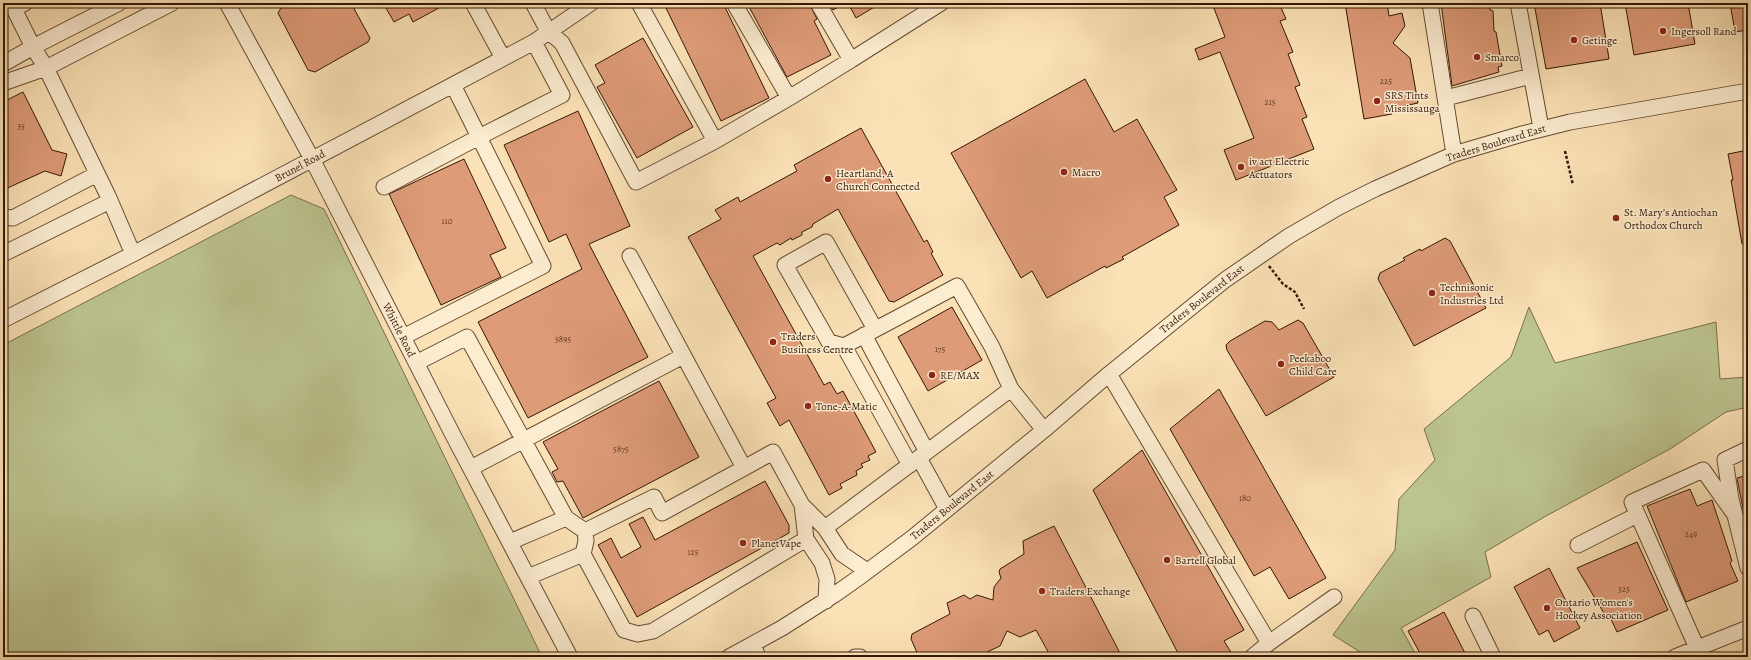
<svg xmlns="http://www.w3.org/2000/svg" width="1751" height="660" viewBox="0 0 1751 660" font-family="Alegreya,serif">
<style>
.green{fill:#bcc490;stroke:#786e4a}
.building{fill:#de9b78;stroke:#331705}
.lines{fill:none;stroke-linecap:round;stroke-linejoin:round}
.minor-casing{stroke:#654a31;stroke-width:17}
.path{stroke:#331705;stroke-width:2.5;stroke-dasharray:3 2;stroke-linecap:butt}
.minor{stroke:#fcecd0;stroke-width:15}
.poi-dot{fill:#8f2418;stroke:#fcecd0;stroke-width:1.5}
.labels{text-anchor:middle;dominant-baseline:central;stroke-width:3;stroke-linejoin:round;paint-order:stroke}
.number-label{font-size:9px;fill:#5e3822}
.poi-label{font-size:11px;fill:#331705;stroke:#fcecd0;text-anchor:start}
.street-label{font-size:11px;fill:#331705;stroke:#fcecd0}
</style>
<rect width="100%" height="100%" fill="#fbe2b6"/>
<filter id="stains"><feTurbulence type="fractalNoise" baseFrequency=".005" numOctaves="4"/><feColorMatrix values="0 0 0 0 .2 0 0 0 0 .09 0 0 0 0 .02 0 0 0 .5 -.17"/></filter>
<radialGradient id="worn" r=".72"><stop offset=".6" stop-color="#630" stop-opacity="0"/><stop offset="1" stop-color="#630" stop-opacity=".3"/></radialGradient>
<path class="green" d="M291 195 324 209 542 657H3V345Z
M1529 307 1555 363 1716 322 1720 379 1748 377V407L1726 412 1670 449 1546 516 1485 552 1491 577 1401 628 1417 657H1368L1333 635 1395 550 1399 499 1435 460 1424 429 1511 357Z"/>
<path class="building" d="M289 3H351L370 38 368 42 315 72 308 70 278 13 281 8Z
M383 3H448L413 22 409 14 394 22Z
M677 3H723L769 98 721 121 666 8Z
M747 3H809L817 19 814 21 831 55 787 77Z
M828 3H845L833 10Z
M848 3H881L856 18Z
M1212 3H1279L1286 19 1280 21 1293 52 1288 54 1300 85 1295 87 1307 117 1302 119 1314 149 1236 180 1224 150 1254 138 1220 52 1199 60 1195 49 1225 37Z
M1345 3H1387L1389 16 1402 13 1405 26 1393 43 1410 58 1418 103 1404 106 1405 109 1391 111 1392 114 1364 119Z
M1441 3H1490V10L1493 11 1494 31 1496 32 1502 66 1498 67 1499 72 1452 86Z
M1534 3H1600L1609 59 1546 69Z
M1625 3H1688L1695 44 1634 55Z
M1730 3H1748V30L1735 32Z
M643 38 693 127 637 158 597 87 605 83 595 65Z
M1085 79 1114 132 1137 119 1177 190 1164 197 1179 225 1122 257 1124 259 1106 268 1105 266 1047 298 1032 271 1021 278 951 153Z
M23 92 52 150 67 154 61 176 45 171 3 190V102Z
M578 111 630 226 589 244 648 357 528 418 478 322 582 269 566 234 549 242 504 145Z
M861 128 924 242 927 240 933 252 931 253 943 275 894 302 889 301 838 209 813 224 812 227 802 232V235L792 240 791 238 780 245 777 243 753 256 824 385 830 382 837 394 843 391 876 452 868 456 870 460 861 464 863 467 856 471 857 475 840 484 842 488 829 495 789 420 780 426 767 403 776 398 688 237 721 219 715 210 738 197 740 202 797 171 794 165Z
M1748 150V243L1742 244 1731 180H1733L1728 154Z
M464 159 506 248 490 255 501 277 441 305 389 194Z
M1445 238 1450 241 1486 308 1414 346 1378 279 1380 273 1405 260 1403 258 1420 249 1421 251Z
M952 307 982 360 928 391 898 337Z
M1298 320 1303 323 1334 377 1266 416 1227 350 1226 345 1230 341 1265 321 1272 322 1279 330Z
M659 381 699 457 583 518 563 481 557 482 552 472 558 469 543 442Z
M1219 389 1326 578 1289 599 1270 567 1254 576 1170 429Z
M1142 450 1244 630 1224 641 1234 657H1180L1093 490Z
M1748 475V523L1746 524 1737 478Z
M765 481 789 525V533L637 617 598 545 611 538 621 558 641 547 629 524 643 517 655 540Z
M1690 489 1697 506 1712 500 1732 561 1730 563 1738 581 1686 602 1647 506Z
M1054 526 1122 657H1051L1036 630 1020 637 1007 631 1000 646 987 652 989 657H919L911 639 912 634 950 614 947 603 964 595 970 599 977 595 993 600 994 587 1001 578 999 572 1000 569 1024 554 1023 541Z
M1637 542 1668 610 1617 632 1608 613 1605 615 1577 568Z
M1549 568 1580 628 1554 642 1548 630 1539 635 1514 587Z
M1444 612 1467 657H1422L1408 631Z"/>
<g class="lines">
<g class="minor-casing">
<path id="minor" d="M25 3 14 9 33 47 119 3
M227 3 312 159 454 437 570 657
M473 3 503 58
M533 3 548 31 562 43 636 182 715 141 789 98
M639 3 715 141
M734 3 789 98 851 60
M818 3 851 60 941 3
M1430 3 1454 154
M1518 3 1541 128
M3 64 33 47 46 68 3 83
M1446 98 1531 76
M384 187 479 137 453 85
M3 217 13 218 97 174
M3 254 110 201
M133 254 109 198 46 68 172 3
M630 256 744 468
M3 320 133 254 534 42 591 3
M864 335 927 452
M403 337 543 266 479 137 562 95 534 42
M844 346 829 342 785 265 826 242 875 329
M416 363 467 337 566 518 585 531 586 541 583 554 624 630 638 634 653 631 806 539 802 505 825 528 1011 389 1044 430
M1109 374 1269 643 1334 597
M1748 449 1725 460 1731 499 1748 568
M919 458 947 509
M910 465 844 346 957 286 992 347 1011 389
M471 468 683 356
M825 528 842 554 867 571
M585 531 654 497 662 513 773 452 802 505
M806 539 822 563 827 579 826 601
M510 542 566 518
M1578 545 1637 515
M528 577 583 554
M1473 616 1493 657
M753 644 758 657
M1697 648 1632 502 1703 470 1735 515
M729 657 782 628 834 595 861 576 912 538 1044 430 1109 374 1225 280 1289 236 1339 207 1375 189 1454 154 1522 134 1570 122 1748 91
M855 657H860
M1252 657 1269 643
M1675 657 1748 628"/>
</g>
<path class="path" d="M1565 151 1573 185
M1269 266 1283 284 1295 292 1304 309"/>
<use href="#minor" class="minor"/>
</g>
<g class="poi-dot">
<circle cx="1663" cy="31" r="4"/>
<circle cx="1574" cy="40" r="4"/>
<circle cx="1477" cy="57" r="4"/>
<circle cx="1377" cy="101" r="4"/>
<circle cx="1241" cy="167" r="4"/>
<circle cx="1064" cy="172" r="4"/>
<circle cx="828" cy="179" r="4"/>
<circle cx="1616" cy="218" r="4"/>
<circle cx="1432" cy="293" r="4"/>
<circle cx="773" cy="342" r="4"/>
<circle cx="1281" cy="364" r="4"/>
<circle cx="932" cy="375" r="4"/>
<circle cx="808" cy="406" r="4"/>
<circle cx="743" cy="543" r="4"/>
<circle cx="1167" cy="560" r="4"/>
<circle cx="1042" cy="591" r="4"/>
<circle cx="1547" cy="608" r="4"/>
</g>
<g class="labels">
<g class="number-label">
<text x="1386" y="81">225</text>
<text x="1270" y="102">215</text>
<text x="21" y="126">35</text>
<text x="447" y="221">110</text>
<text x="563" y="339">5895</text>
<text x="940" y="349">175</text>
<text x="621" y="449">5875</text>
<text x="1245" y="498">180</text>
<text x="1691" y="534">249</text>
<text x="693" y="552">125</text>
<text x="1624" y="589">325</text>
</g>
<g class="poi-label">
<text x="1671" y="31">Ingersoll Rand</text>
<text x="1582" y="40">Getinge</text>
<text x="1485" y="57">Smarco</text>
<text x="1385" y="95">SRS Tints<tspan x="1385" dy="13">Mississauga</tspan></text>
<text x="1249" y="161">iv act Electric<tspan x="1249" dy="13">Actuators</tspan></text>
<text x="1072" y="172">Macro</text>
<text x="836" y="173">Heartland, A<tspan x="836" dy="13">Church Connected</tspan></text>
<text x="1624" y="212">St. Mary’s Antiochan<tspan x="1624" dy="13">Orthodox Church</tspan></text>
<text x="1440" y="287">Technisonic<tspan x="1440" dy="13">Industries Ltd</tspan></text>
<text x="781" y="336">Traders<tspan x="781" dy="13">Business Centre</tspan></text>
<text x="1289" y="358">Peekaboo<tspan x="1289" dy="13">Child Care</tspan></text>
<text x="940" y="375">RE/MAX</text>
<text x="816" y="406">Tone-A-Matic</text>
<text x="751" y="543">PlanetVape</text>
<text x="1175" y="560">Bartell Global</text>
<text x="1050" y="591">Traders Exchange</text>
<text x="1555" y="602">Ontario Women's<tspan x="1555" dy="13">Hockey Association</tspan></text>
</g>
<g class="street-label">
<text transform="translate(1496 143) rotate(-17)">Traders Boulevard East</text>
<text transform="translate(300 166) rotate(-28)">Brunel Road</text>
<text transform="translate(1202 299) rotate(-38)">Traders Boulevard East</text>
<text transform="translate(399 330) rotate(63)">Whittle Road</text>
<text transform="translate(952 505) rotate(-39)">Traders Boulevard East</text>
</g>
</g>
<rect width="1751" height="660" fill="none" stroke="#fbe2b6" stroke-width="16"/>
<rect x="4" y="4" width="1743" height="652" fill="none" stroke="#331705" stroke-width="2"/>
<rect x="8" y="8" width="1735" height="644" fill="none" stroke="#331705"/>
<rect width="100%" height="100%" filter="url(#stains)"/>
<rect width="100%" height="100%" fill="url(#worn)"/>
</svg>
